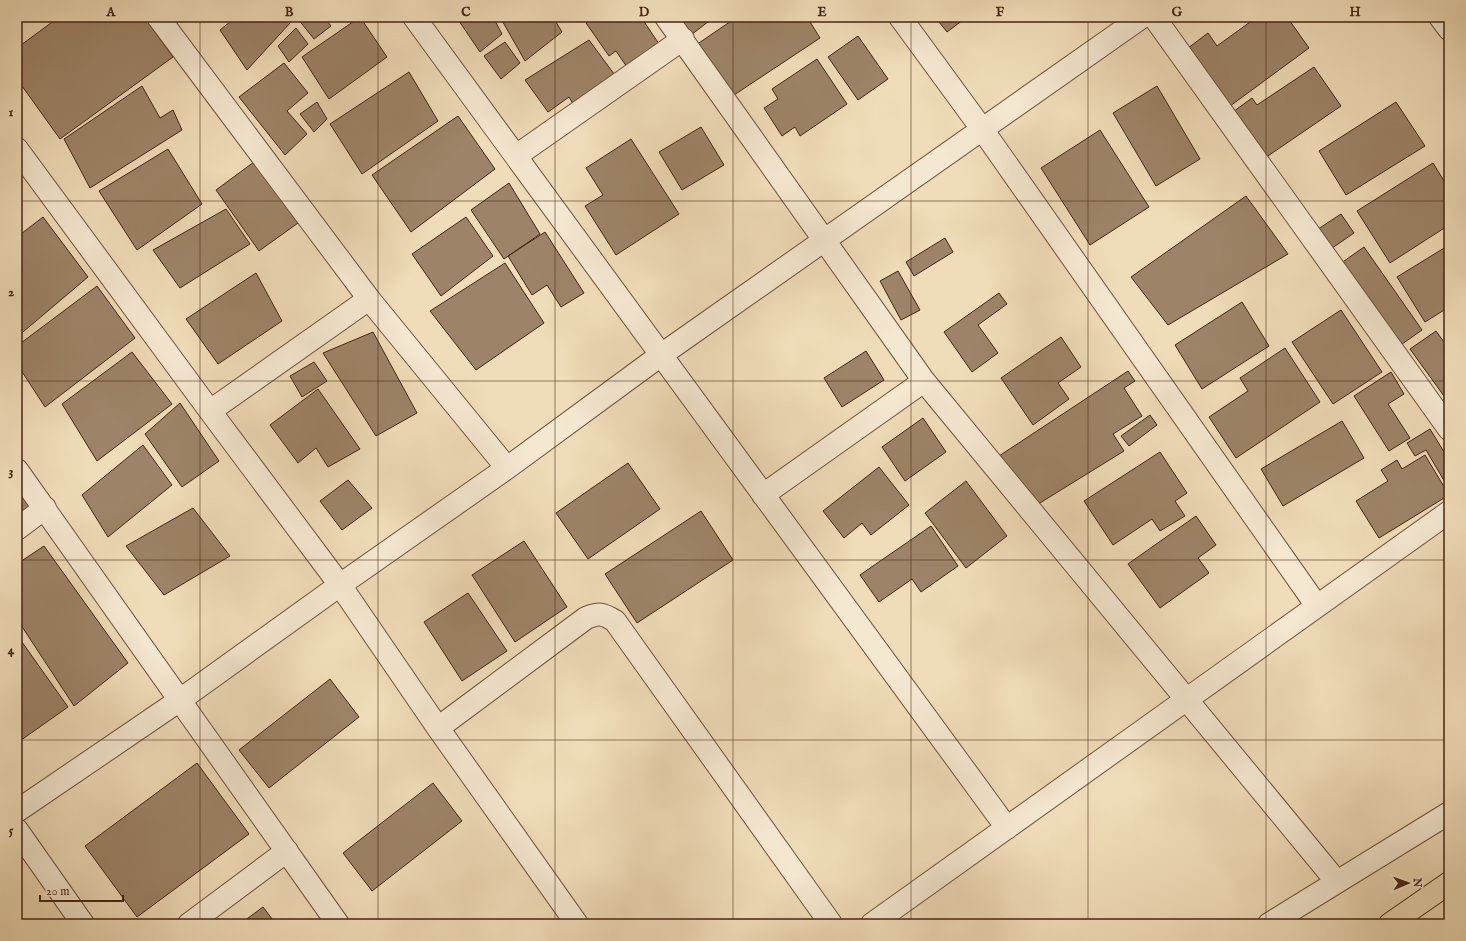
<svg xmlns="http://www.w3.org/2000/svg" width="1466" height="941" viewBox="0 0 1466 941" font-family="'IM FELL English',serif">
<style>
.building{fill:#9d8468;stroke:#442411}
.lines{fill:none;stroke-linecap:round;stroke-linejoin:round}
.minor-casing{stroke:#6f523b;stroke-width:24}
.tertiary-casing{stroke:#6f523b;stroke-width:24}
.primary-casing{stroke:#442411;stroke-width:24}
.minor{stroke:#f5e8d1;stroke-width:22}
.tertiary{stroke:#f5e8d1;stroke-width:22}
.primary{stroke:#f0dcb8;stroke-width:22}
.grid{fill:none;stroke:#442411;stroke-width:1;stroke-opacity:0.55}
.neatline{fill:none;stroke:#442411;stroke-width:1.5}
.grid-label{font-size:13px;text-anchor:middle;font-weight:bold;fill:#442411}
</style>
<rect width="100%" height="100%" fill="#f0dcb8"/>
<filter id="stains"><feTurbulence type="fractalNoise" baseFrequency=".005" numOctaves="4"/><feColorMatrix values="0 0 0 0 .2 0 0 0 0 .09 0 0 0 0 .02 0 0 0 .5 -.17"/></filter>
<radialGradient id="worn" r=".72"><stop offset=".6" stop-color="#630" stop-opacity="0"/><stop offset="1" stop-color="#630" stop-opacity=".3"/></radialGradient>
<path class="building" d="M59 17H144L173 57 60 139 17 79V48Z
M236 17H287L291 22 247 70 220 30Z
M300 17H324L331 26 314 39 298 19Z
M360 17 387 57 329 99 302 57Z
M466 17H493L502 34 480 52 459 21Z
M500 17H553L562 32 525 61Z
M594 17H641L661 47 629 70 616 51 609 56 586 23Z
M684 17H713V18L691 35 680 20Z
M737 17H807L820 38 731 97 696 45Z
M935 17H967L947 32Z
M1257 17H1287L1309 48 1226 109 1184 51 1208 33 1217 46Z
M296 28 308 44 289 62 278 46Z
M858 36 888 79 858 100 828 57Z
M589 40 617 78 575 107 569 97 548 112 525 80Z
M505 42 520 63 501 79 484 56Z
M817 59 847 104 800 136 795 127 782 136 764 108 778 99 772 89Z
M284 63 308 93 287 111 307 134 285 155 239 97Z
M1314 67 1341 106 1265 158 1233 112 1252 98 1257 105Z
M409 72 438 121 362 174 330 124Z
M142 86 160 118 173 110 182 130 90 188 64 139Z
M1157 86 1200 159 1156 186 1113 113Z
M317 102 327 119 314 132 300 114Z
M1396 102 1425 146 1346 195 1319 151Z
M458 116 495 169 411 232 372 175Z
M701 127 724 165 682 190 659 152Z
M1100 130 1149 207 1090 245 1041 168Z
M631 139 679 214 616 255 585 206 603 195 586 168Z
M168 149 202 204 137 250 99 191Z
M254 162 298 223 259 251 216 190Z
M1433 163 1449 189V225L1390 263 1357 211Z
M509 183 540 234 504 259 471 210Z
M1246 196 1288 254 1168 325 1131 277Z
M226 209 250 244 180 288 153 250Z
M1341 214 1354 233 1325 253 1312 233Z
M43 217 88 277 17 337V237Z
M466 217 493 256 441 296 412 254Z
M545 232 584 293 561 307 547 285 532 295 508 256Z
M945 238 953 252 914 276 906 262Z
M1449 245V307L1425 322 1397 277Z
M1364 247 1422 330 1395 349 1337 266Z
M505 263 544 323 476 370 430 311Z
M898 271 920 310 901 320 880 281Z
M256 273 282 321 218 364 186 319Z
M97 286 135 338 45 407 17 364V346Z
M999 293 1007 304 978 325 998 353 972 372 944 332Z
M1242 302 1269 346 1202 389 1175 345Z
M1341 310 1382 372 1333 404 1292 342Z
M1436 331 1449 349V403L1410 349Z
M373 332 417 413 376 436 323 353Z
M1061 337 1081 367 1058 383 1069 399 1033 425 1001 378Z
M1285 348 1320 402 1236 458 1209 417 1248 391 1240 378Z
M866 351 884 380 842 407 824 378Z
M132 352 172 404 97 461 62 404Z
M314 362 327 381 302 397 290 376Z
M1128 371 1135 381 1124 388 1142 416 1113 434 1124 451 1035 506 999 456Z
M1391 372 1404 394 1388 404 1410 438 1389 451 1354 396Z
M318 389 360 449 328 467 316 448 298 463 270 425Z
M180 403 219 461 182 487 145 434Z
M1150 415 1157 425 1129 446 1121 436Z
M923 418 946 452 905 481 882 447Z
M1342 421 1364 458 1283 506 1261 469Z
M1430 429 1449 460V489L1426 450 1415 456 1407 443Z
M143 445 172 485 108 537 82 495Z
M1160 452 1187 493 1175 501 1185 516 1160 531 1152 519 1113 545 1084 501Z
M1425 455 1449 495 1379 538 1356 501 1388 481 1381 470 1397 460 1402 469Z
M628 463 660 509 588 559 556 513Z
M879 467 909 505 871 535 862 523 844 538 823 511Z
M348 480 372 508 342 530 320 501Z
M966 481 1007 536 966 568 925 513Z
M17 487 31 506 17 516Z
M193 508 230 556 164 595 126 546Z
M701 511 733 560 637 623 605 574Z
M1196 516 1216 545 1198 558 1209 573 1160 608 1128 564Z
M931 526 958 566 921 592 912 579 879 602 860 575Z
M524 541 567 607 515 642 472 575Z
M44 546 128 663 74 706 17 619V564Z
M468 593 507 651 462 681 424 622Z
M17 635 68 707 17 743Z
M330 679 359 717 269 788 239 750Z
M197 763 249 834 137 917 85 846Z
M433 783 462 821 372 891 343 853Z
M263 907 276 924H240Z"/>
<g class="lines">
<g class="minor-casing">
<path id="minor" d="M158 17 369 299 507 468
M414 17 1007 828
M666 17 924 381 1337 882
M900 17 982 129 1317 606
M1154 17 1449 429
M1440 17 1449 29
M17 149 210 411 340 585 438 728 577 924
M516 156 683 39
M210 411 369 299
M17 470 338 924
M763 495 924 381
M17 529 45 508
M438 728 586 618C599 613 602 613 615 621L831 924
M17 811 180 700 340 585 507 468 661 355 1142 17
M189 924 287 851
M872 924 1449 512
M1269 924 1449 813"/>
</g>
<g class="tertiary-casing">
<path id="tertiary" d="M17 830 83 924"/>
</g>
<g class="primary-casing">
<path id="primary" d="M1390 924 1449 883"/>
</g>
<use href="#minor" class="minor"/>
<use href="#tertiary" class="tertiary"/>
<use href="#primary" class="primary"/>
</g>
<path class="grid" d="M200 17V924M378 17V924M555 17V924M733 17V924M911 17V924M1088 17V924M1266 17V924M17 201H1449M17 381H1449M17 560H1449M17 740H1449"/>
<rect width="1466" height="941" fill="none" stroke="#f0dcb8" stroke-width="44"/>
<g transform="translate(1408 883) rotate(88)" stroke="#f5e8d1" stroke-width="3" paint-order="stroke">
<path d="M0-3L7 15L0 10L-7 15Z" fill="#442411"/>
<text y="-6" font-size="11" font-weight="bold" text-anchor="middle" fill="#442411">N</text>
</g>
<path d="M40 895v6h83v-6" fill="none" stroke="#442411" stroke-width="2"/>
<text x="46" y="895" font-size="12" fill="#442411" stroke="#f5e8d1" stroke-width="3" paint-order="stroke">20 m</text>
<rect x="22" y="22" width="1422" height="897" class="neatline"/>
<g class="grid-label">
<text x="111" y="16">A</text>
<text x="289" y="16">B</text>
<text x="466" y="16">C</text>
<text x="644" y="16">D</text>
<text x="822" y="16">E</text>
<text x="1000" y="16">F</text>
<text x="1177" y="16">G</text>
<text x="1355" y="16">H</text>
<text x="11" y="116">1</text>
<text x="11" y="296">2</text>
<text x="11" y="475">3</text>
<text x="11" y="654">4</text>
<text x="11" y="834">5</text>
</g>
<rect width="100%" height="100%" filter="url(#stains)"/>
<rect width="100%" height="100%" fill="url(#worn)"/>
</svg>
